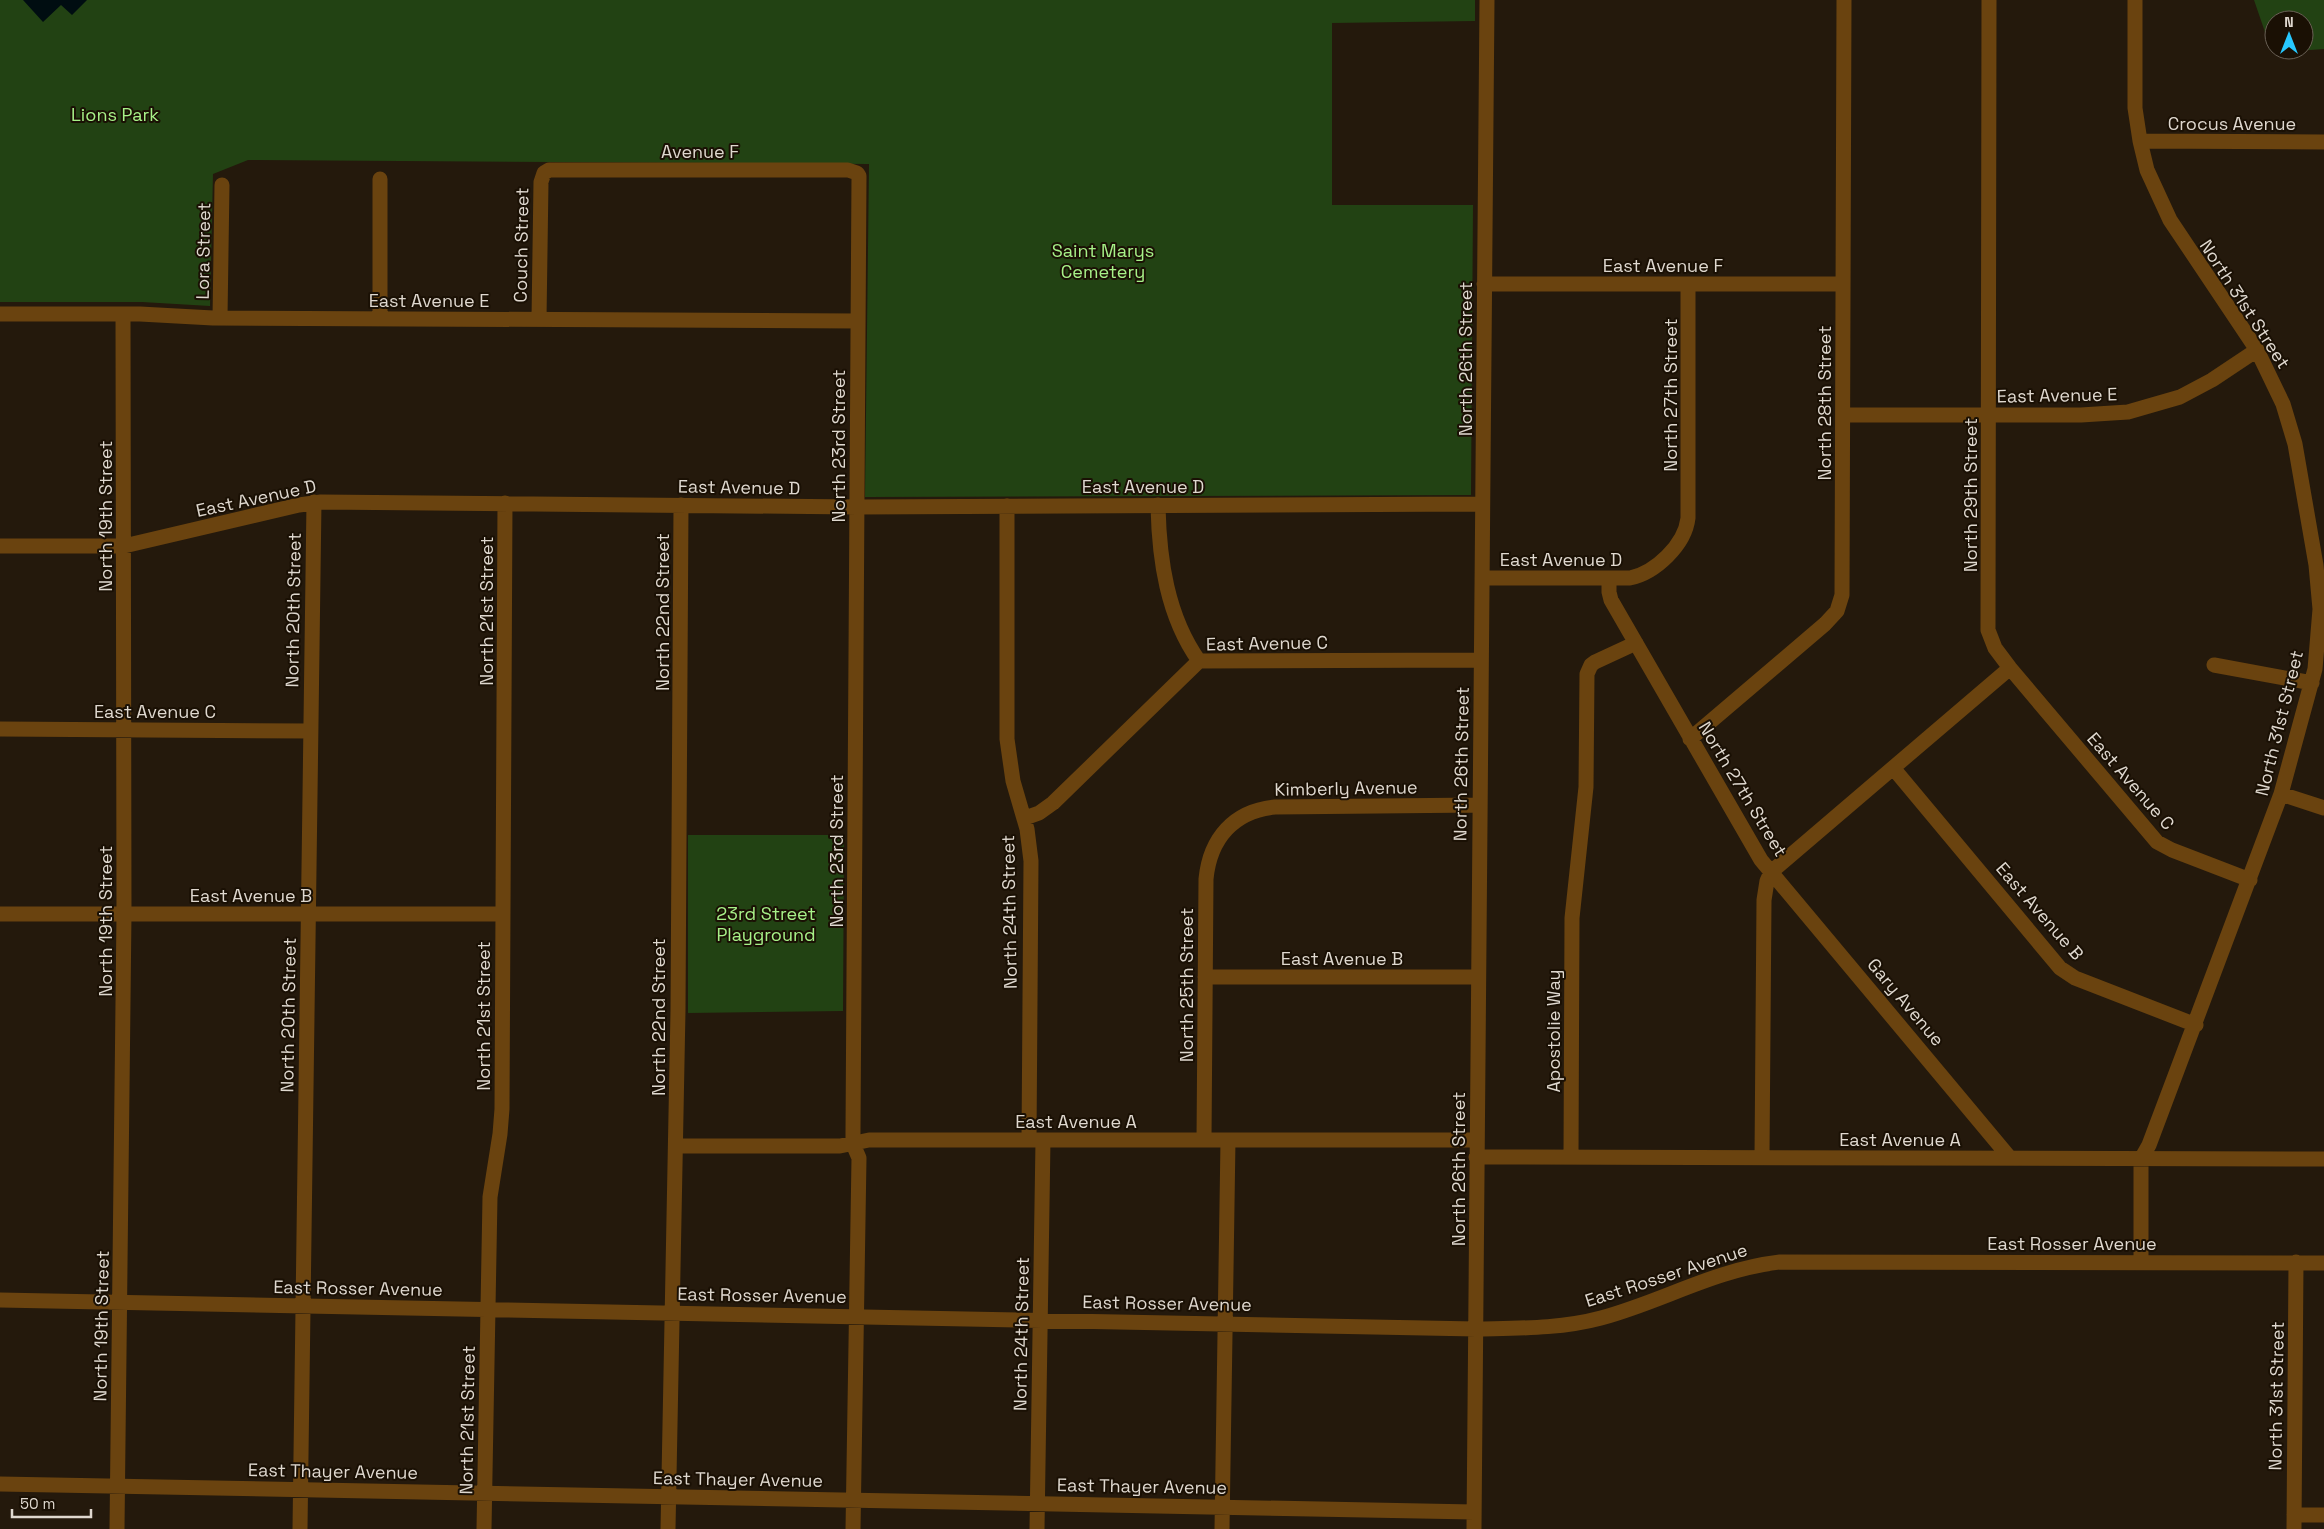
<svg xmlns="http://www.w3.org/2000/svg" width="2324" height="1529" viewBox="0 0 2324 1529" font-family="'Space Grotesk',sans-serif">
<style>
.green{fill:#224213}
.water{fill:#000d11}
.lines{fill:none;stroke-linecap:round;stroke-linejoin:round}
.minor{stroke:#6a430f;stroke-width:15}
.labels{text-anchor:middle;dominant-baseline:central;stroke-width:4;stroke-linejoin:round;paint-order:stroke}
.park-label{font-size:18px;fill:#a7f188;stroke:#1a1004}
.street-label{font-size:18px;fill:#dfd8cf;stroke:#1a1004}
</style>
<rect width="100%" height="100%" fill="#24190c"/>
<path class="green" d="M0 0H1475V21L1332 23V205H1473L1471 495 865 497 869 164 248 160 213 174 210 306 142 302H0Z
M2254 0H2324V49L2296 51 2294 50H2304V20H2274V39L2266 35Z
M688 835H844L843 1011 688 1013Z"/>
<path class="water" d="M23 0H87L72 15 61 5 43 22Z"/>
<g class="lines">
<path class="minor" d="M1989 0 1988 630 1995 648 2010 668 2157 842 2172 850 2250 880
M2135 0V108L2140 141 2147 170 2170 220 2257 350 2283 404 2295 444 2316 565 2320 609 2315 669 2281 794 2149 1145 2141 1159V1262
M2140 141 2324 142
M380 179V319
M1484 284H1842
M0 314H140L213 318 858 321
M220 318 222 185
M539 319 541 182 544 173 549 170H848L857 173 859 176 853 1131V1144L859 1158 853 1529
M1843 415H2081L2128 412 2180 397 2212 380 2257 350
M1158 505C1159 559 1167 616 1199 661
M1007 506V739L1013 781 1027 829 1031 861 1029 1140
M0 546H124L299 505 321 502 857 507 1482 504
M1482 578H1630C1655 573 1685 545 1688 518V284
M1609 578V592L1611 600 1761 860 2010 1158
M2214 665 2312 683
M0 729 310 731
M1690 739 1825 624 1837 611 1842 595 1844 0
M1894 769 2060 968 2075 978 2196 1025
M2281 794 2324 808
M1025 818 1039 813 1053 803 1199 661 1481 660
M0 914H502
M1205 977H1478
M1204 1140 1206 879C1210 838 1234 811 1275 807L1480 805
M676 1146H840L869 1140H1477
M1571 1156 1572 918 1586 787 1587 674 1591 665 1595 662 1636 643
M1476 1157 2324 1159
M1762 1157 1764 900 1767 881 1771 872 2010 668
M0 1300 1476 1329C1518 1328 1560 1329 1601 1318 1664 1301 1713 1270 1780 1262L2324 1263
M0 1484 1474 1512
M2294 1515H2324
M117 1529 124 914 123 314
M300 1529 314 502
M484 1529 490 1197 500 1134 502 1109 505 503
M668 1529 678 1010 681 505
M1037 1529 1043 1140
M1222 1529 1228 1140
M1474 1529 1487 0
M2294 1529 2296 1262"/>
</g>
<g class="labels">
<g class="park-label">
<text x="115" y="114">Lions Park</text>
<text x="1103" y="250">Saint Marys<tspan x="1103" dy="21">Cemetery</tspan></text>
<text x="766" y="913">23rd Street<tspan x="766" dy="21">Playground</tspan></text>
</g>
<g class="street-label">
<text x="2232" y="123">Crocus Avenue</text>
<text x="700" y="151">Avenue F</text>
<text transform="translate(521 245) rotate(-89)">Couch Street</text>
<text transform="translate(203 251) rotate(-89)">Lora Street</text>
<text x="1663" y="265">East Avenue F</text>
<text x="429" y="300">East Avenue E</text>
<text transform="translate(2245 304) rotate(57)">North 31st Street</text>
<text transform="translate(1465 359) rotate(-90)">North 26th Street</text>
<text transform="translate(1670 395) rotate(-90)">North 27th Street</text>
<text transform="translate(2057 395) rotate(-1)">East Avenue E</text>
<text transform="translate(1824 403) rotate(-90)">North 28th Street</text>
<text transform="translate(838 446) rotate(-90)">North 23rd Street</text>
<text x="1143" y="486">East Avenue D</text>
<text transform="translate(739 487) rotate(1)">East Avenue D</text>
<text transform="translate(1970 495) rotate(-90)">North 29th Street</text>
<text transform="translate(256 498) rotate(-12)">East Avenue D</text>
<text transform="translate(105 516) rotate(-90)">North 19th Street</text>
<text x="1561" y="559">East Avenue D</text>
<text transform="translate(293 610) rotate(-89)">North 20th Street</text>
<text transform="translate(486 611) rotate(-90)">North 21st Street</text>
<text transform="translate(662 612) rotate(-90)">North 22nd Street</text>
<text transform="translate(1267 643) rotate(-1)">East Avenue C</text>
<text x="155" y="711">East Avenue C</text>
<text transform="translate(2279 723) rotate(-76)">North 31st Street</text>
<text transform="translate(1461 764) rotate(-89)">North 26th Street</text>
<text transform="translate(2131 781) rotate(49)">East Avenue C</text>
<text transform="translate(1346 788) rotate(-1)">Kimberly Avenue</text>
<text transform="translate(1743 789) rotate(59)">North 27th Street</text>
<text transform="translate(836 851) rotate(-90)">North 23rd Street</text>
<text x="251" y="895">East Avenue B</text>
<text transform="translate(2040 911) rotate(49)">East Avenue B</text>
<text transform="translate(1009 912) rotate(-91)">North 24th Street</text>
<text transform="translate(105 921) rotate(-90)">North 19th Street</text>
<text x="1342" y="958">East Avenue B</text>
<text transform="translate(1186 985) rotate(-90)">North 25th Street</text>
<text transform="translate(1906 1002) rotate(50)">Gary Avenue</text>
<text transform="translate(288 1015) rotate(-89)">North 20th Street</text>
<text transform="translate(483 1016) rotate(-90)">North 21st Street</text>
<text transform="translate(658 1017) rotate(-90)">North 22nd Street</text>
<text transform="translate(1553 1031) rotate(-90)">Apostolie Way</text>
<text x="1076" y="1121">East Avenue A</text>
<text x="1900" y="1139">East Avenue A</text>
<text transform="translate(1458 1169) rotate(-90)">North 26th Street</text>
<text x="2072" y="1243">East Rosser Avenue</text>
<text transform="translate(1666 1275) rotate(-18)">East Rosser Avenue</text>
<text transform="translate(358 1288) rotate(1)">East Rosser Avenue</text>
<text transform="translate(762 1295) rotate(1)">East Rosser Avenue</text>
<text transform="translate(1167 1303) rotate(1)">East Rosser Avenue</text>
<text transform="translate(101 1326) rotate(-89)">North 19th Street</text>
<text transform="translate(1021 1334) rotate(-89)">North 24th Street</text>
<text transform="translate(2276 1396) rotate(-89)">North 31st Street</text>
<text transform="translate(467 1420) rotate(-89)">North 21st Street</text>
<text transform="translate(333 1471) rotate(1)">East Thayer Avenue</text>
<text transform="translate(738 1479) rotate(1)">East Thayer Avenue</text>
<text transform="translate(1142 1486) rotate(1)">East Thayer Avenue</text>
</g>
</g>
<g transform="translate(2289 35)"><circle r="24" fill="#1a1004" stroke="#696055"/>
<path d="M0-4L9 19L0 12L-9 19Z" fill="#27c8ff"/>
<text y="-8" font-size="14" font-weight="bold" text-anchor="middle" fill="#dfd8cf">N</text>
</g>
<path d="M12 1509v8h79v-8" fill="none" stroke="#dfd8cf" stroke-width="2.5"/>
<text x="20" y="1509" font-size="15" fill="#dfd8cf" stroke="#1a1004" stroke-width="4" paint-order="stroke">50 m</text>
</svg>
